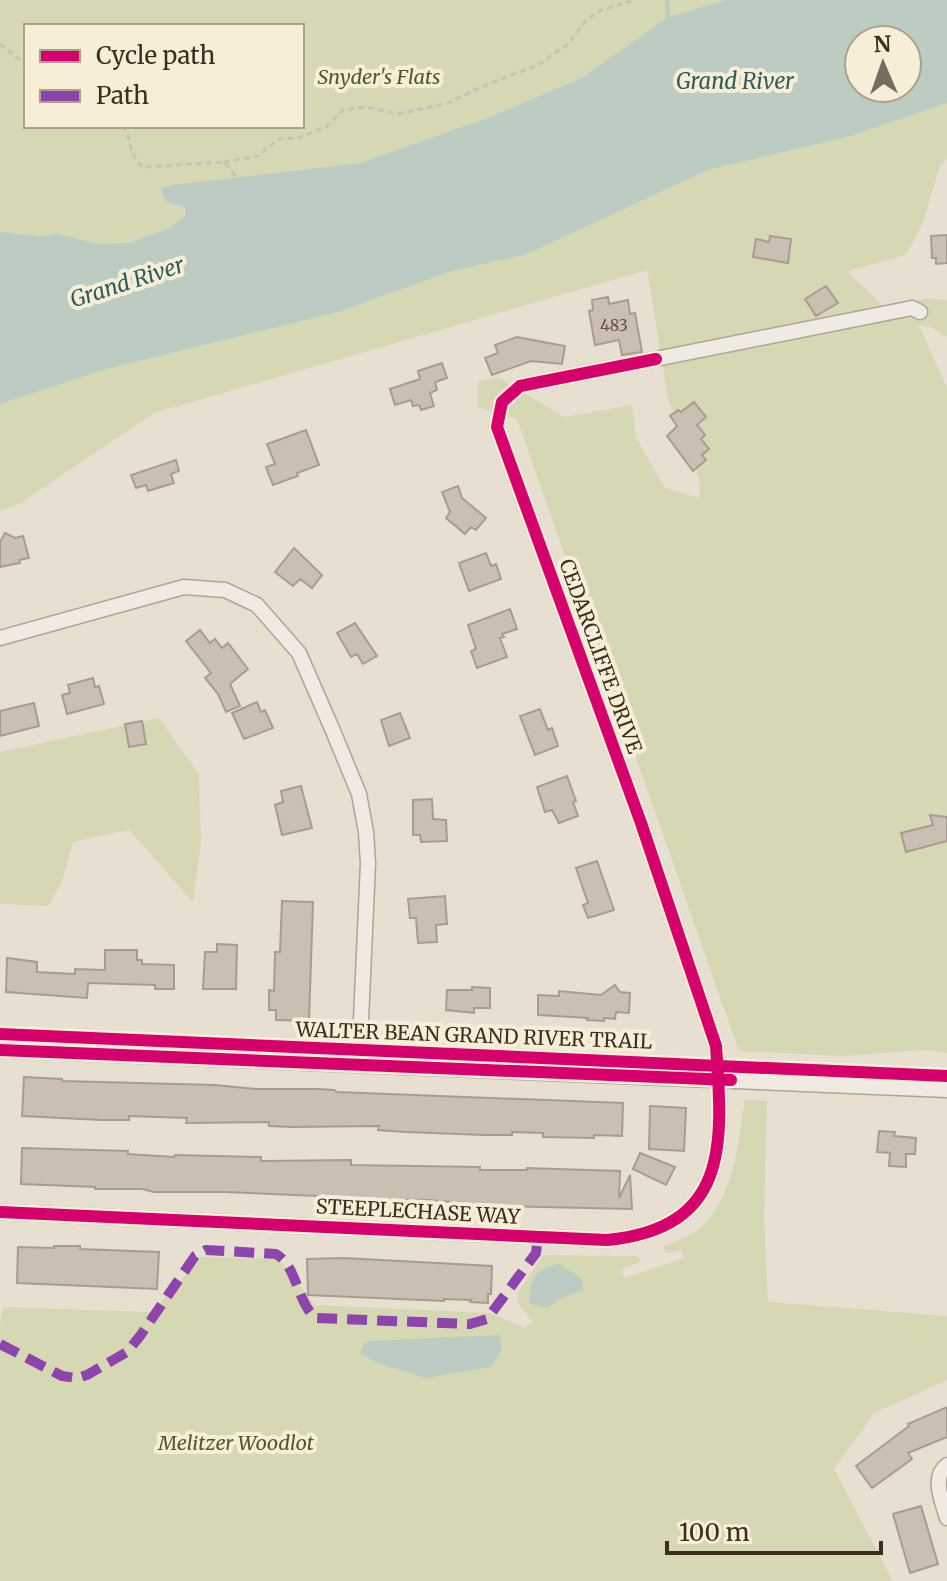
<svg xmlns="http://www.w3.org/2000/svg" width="947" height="1581" viewBox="0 0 947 1581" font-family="Merriweather,serif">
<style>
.green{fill:#d6d7b3;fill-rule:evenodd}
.water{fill:#bcccc2;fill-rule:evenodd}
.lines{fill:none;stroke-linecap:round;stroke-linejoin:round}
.stream{stroke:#bcccc2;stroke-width:4}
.building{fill:#cbbfb2;stroke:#a89c90;stroke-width:2}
.minor-casing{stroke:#ada599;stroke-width:17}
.path{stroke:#c8c2b9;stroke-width:3;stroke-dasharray:6 4;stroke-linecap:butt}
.minor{stroke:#efebe3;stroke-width:14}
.quiet{stroke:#8e44ad;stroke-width:10;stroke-dasharray:20 10;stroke-linecap:butt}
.cycleway-casing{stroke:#f7eed8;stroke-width:17}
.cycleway{stroke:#d6006c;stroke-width:12}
.labels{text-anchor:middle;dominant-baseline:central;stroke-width:8;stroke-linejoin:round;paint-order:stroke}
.number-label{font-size:16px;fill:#605244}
.park-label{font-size:20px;font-style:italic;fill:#4d5a26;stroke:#f7eed8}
.street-label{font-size:20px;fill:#3d2e20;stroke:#f7eed8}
.water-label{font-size:22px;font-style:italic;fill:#2f5d5a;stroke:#f7eed8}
</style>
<rect width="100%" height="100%" fill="#e7e0d1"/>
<path class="green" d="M0 0H726L668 17 583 77 495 115 360 163 180 184 185 216 170 228 128 243 97 244 56 233 41 236 0 232ZM26 26H302V126H26Z
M947 103V158L940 166 922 225 906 255 847 271 884 307 926 299 947 300V337L929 326H919L947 388V1053L924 1050 844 1056 739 1051 517 419 478 407V382L498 377 564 417 632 405 636 438 665 488 700 498 699 479 668 398 647 270 154 413 19 504 0 511V404L107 369 342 311 449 272 525 255 708 170 851 136Z
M159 718 199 775 201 841 193 902 129 830 73 842 62 882 48 906 0 904V752Z
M745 1100 767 1101 764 1215 768 1302 947 1316V1380L874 1413 834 1469 893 1581H0V1324L3 1307 152 1312 202 1257 279 1259 315 1305 490 1313 524 1328 533 1321 519 1305 517 1294 543 1255 638 1256 640 1262 621 1269 624 1278 684 1258 681 1250 667 1253 663 1247C674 1242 688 1238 697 1231 735 1199 737 1145 745 1100Z"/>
<path class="water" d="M726 0H947V103L851 136 708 170 525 255 449 272 342 311 107 369 0 404V232L41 236 56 233 97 244 128 243 170 228 185 216V208L165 201 161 188 180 184 360 163 495 115 583 77 668 17ZM859 40H907V88H859Z
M559 1264 582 1279 583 1290 560 1299 548 1308 530 1304C528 1281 535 1268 559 1264Z
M500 1335 502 1349 491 1367 426 1378 377 1363 360 1353 364 1343 368 1341Z"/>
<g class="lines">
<path class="stream" d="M667 0 668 17"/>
</g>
<path class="building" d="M947 235V263L936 264V258H932L931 236Z
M770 236 791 239 788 263 753 257 756 239 769 242Z
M826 286 838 303 816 316 805 299Z
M608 297 609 304 628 300 630 314 635 313 642 352 622 355 619 340 595 345 589 311 593 310 592 300Z
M517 337 565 346 562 364 531 361 492 375 485 358 498 353 495 345Z
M442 363 447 378 435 382 437 390 430 393 434 406 421 410 419 405 413 406 411 400 395 405 390 389 420 379 418 371Z
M694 402 706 417 697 425 705 435 701 439 709 449 702 455 706 460 693 471 667 436 677 426 670 416 678 410 681 412Z
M306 430 319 465 297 473 298 476 273 485 266 467 275 464 267 444Z
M176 460 179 471 171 474 174 483 148 491 146 485 136 488 131 475Z
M458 486 462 498 486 518 476 530 471 527 465 534 446 518 450 512 442 492Z
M5 533 15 538 23 536 29 558 19 560 20 563 0 567V542Z
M294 548 322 575 312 588 300 579 293 586 275 572Z
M486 553 491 566 496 564 501 579 469 591 459 563Z
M510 609 517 629 502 634 504 637 500 638 507 657 477 668 471 651 476 649 468 625Z
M355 623 377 656 363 664 357 654 351 657 337 633Z
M200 630 210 643 215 639 222 648 228 643 248 669 230 684 240 706 226 712 218 694 205 678 211 673 186 641Z
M93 678 95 687 99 686 104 704 67 714 62 695 70 693 68 685Z
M257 702 261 712 265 710 273 728 244 739 232 713Z
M34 703 39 726 0 736V711Z
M540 709 548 730 552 728 558 746 535 755 520 716Z
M400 713 410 738 389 746 381 720Z
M142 721 146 744 129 747 125 724Z
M567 776 576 801 573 802 578 816 559 823 552 810 545 812 537 787Z
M301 786 312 828 282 835 275 805 283 802 281 791Z
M432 799 433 819 446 820 447 841 421 842 420 835H413V800Z
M930 815 947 817V841L906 852 901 833 933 825Z
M597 861 614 910 588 918 583 905 588 903 576 868Z
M445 896 447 924 436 925 437 942 418 943 416 918H410L408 899Z
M282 901 313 902 309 1021 276 1020V1010H269V990L274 991 275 952H280Z
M217 944 237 945 236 989H203L205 952H217Z
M105 950H137V960H142V964L174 965V989H155V985L88 983 87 998 6 992 7 958 37 962V972L75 974V969L105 970Z
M615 985 620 992 630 993 629 1013 616 1012 615 1019 604 1018V1021L587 1020 588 1018 538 1015V995L559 996V991L601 995Z
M472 987 490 988V1008H474V1013L446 1010 447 990H472Z
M24 1077 62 1079V1081L215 1085 256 1089H318L334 1090 337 1092 623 1103 622 1136 594 1135V1138L543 1137V1133L512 1132V1135H484L406 1132 378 1130 379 1126 293 1127 269 1126V1122L186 1123 187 1118 129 1116V1120H101L22 1116Z
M650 1106 686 1108 684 1151 649 1149Z
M879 1131 895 1132 894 1136 916 1138 915 1154H906V1167L889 1166 890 1153 877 1152Z
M22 1148 128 1151V1154L174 1157 175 1155 261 1157V1161L351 1160V1165L480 1167V1170H527V1168L620 1171 619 1198 630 1175 632 1209 499 1206 428 1200 341 1199V1197L224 1192H154L142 1189H95V1187L21 1184Z
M640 1153 675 1167 666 1185 633 1169Z
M54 1246H80V1249L159 1252 157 1289 17 1283 18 1247 54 1248Z
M343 1258 492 1266 491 1294H488V1303L470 1302 471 1300 444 1299V1301L308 1295 307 1259Z
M947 1407V1437L908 1453 912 1459 872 1488 856 1466 909 1426 908 1424Z
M921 1506 938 1564 910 1573 893 1514Z"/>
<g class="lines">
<g class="minor-casing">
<path id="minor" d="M0 638 184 587 225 590 257 605 299 653 333 731 359 794 366 832 368 863 359 1065
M0 1050 947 1090
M0 1212 607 1240C730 1228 723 1143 716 1046L641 823 497 427 502 402 520 386 912 308 920 312
M947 1465C931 1477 942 1501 947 1518"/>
</g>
<path class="path" d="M0 44 26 65
M122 126C133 138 126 149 142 167L224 162 236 176
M224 162 258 156 279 139 298 138 327 126 343 110 366 107 398 114 448 103 474 90 540 64 569 43 587 19 600 11 634 0"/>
<use href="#minor" class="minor"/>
<path class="quiet" d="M0 1344 62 1376 77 1378 87 1375 127 1352 140 1336 195 1256 206 1250 276 1254C297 1266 296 1299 315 1318L470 1324 487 1319 536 1253 538 1236"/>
<g class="cycleway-casing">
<path id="cycleway" d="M0 1034 947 1076
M0 1050 731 1080
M0 1212 607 1240C730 1228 723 1143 716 1046L641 823 497 427 502 402 520 386 656 359"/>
</g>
<use href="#cycleway" class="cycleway"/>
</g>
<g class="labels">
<g class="number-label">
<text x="614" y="325">483</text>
</g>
<g class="park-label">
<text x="379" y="76">Snyder's Flats</text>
<text x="236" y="1442">Melitzer Woodlot</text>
</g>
<g class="street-label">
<text transform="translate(601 656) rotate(70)">CEDARCLIFFE DRIVE</text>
<text transform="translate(474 1035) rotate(2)">WALTER BEAN GRAND RIVER TRAIL</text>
<text transform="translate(418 1211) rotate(3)">STEEPLECHASE WAY</text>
</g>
<g class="water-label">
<text x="735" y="81">Grand River</text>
<text transform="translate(127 282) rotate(-18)">Grand River</text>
</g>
</g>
<rect x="24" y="24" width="280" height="104" fill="#f7eed8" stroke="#ada18e" stroke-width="2"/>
<rect x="40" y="50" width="40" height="12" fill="#d6006c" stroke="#ada18e" stroke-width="2"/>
<text x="96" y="64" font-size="24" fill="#3d2e20">Cycle path</text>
<rect x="40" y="90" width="40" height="12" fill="#8e44ad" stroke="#ada18e" stroke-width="2"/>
<text x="96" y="104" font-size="24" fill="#3d2e20">Path</text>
<g transform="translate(883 64) rotate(358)"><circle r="38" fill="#f7eed8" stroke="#ada18e" stroke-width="2"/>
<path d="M0-6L14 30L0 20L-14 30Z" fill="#786c5e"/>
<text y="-12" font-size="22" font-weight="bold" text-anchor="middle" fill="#3d2e20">N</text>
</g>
<path d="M667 1541v12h214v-12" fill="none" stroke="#3d2e20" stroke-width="4"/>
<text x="679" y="1541" font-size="24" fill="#3d2e20" stroke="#f7eed8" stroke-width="6" paint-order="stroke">100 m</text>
</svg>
